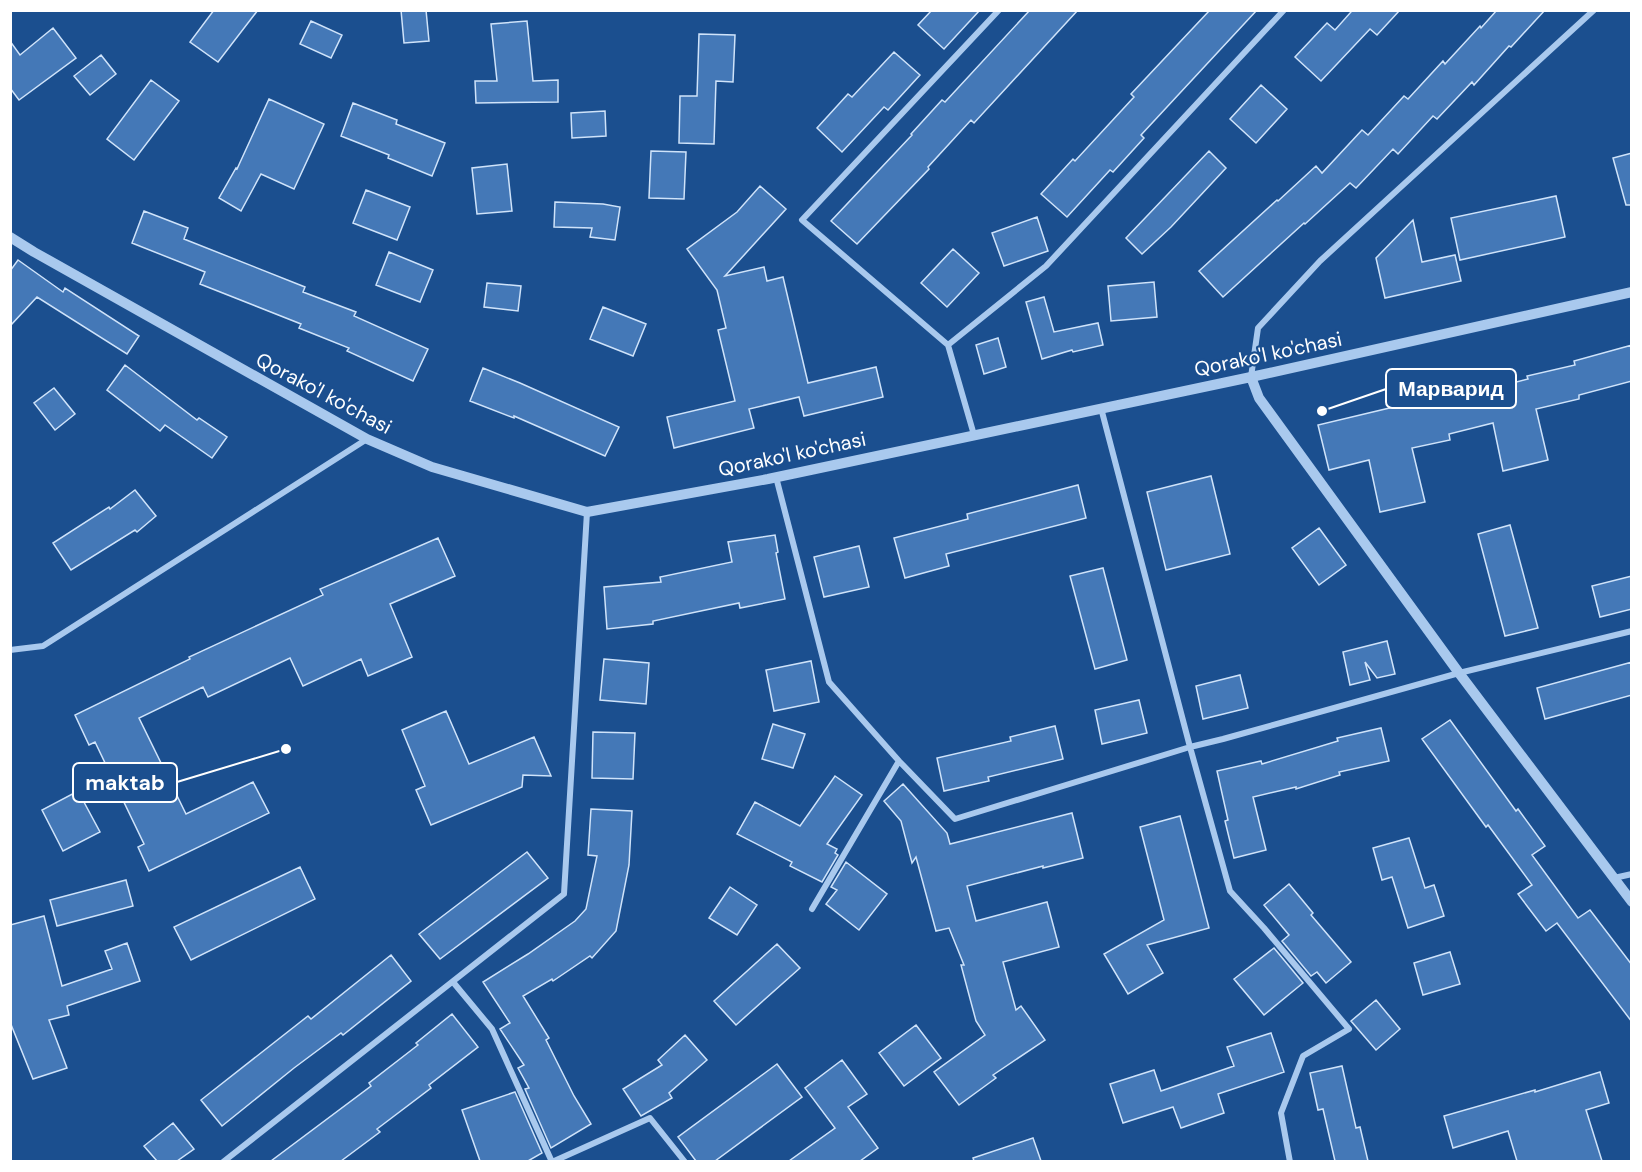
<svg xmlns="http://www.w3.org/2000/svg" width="1642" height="1172" viewBox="0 0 1642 1172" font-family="'DM Sans',sans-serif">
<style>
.building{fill:#4478b7;stroke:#cfe3fa;stroke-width:1.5}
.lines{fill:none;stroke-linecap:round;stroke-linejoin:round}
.minor{stroke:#a9c9ee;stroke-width:6}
.tertiary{stroke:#a9c9ee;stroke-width:10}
.labels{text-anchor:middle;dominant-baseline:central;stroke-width:4.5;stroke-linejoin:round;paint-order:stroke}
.street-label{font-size:20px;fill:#fff;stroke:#1b4f8f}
.leader{fill:none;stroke:#fff;stroke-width:2}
.callout-dot{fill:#fff;stroke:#1b4f8f;stroke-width:2}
.callout{fill:#1b4f8f;stroke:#fff;stroke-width:2}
.callout-label{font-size:21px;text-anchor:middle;font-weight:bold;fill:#fff}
</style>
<rect width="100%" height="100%" fill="#1b4f8f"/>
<path class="building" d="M214 10H258L218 62 190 42Z
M401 10H426L429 41 404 43Z
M932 10H980L944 49 918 25Z
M1030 10H1078L974 123 971 120 928 167 929 169 857 244 831 221 912 135 911 134 942 100 945 102Z
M1210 10H1257L1141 135 1144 138 1113 172 1110 170 1067 217 1041 194 1073 159 1075 161 1134 97 1131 94Z
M1350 10H1400L1377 35 1370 29 1321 81 1295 57 1327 23 1335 30 1351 12Z
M1497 10H1545L1511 47 1509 46 1474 85 1472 82 1437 119 1433 116 1398 154 1393 149 1356 188 1350 183 1305 224 1304 223 1223 297 1199 271 1277 200 1278 201 1316 166 1322 173 1362 130 1368 135 1404 96 1408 99 1443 61 1445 64 1480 26 1481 28Z
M311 21 342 35 331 58 300 44Z
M527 21 533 81 558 80V102L476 103 475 81H497L491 24Z
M53 28 76 58 19 100 10 88V41L20 55Z
M699 34 735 35 733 82 716 81 714 144 679 143 680 96H697Z
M894 52 920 75 888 110 884 107 842 152 817 128 848 94 852 97Z
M101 55 116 74 90 95 74 76Z
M151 80 179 101 134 160 107 139Z
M1261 85 1287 109 1256 143 1230 119Z
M269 99 324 124 294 189 261 174 241 211 219 198 236 168 237 169Z
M353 103 397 120 396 124 445 143 432 176 388 158 389 155 341 136Z
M605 111 606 136 572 138 571 113Z
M651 151 686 152 684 199 649 198Z
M1209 151 1226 168 1171 227 1142 254 1126 238Z
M1632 153V205H1626L1613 158Z
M507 164 512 211 477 214 472 168Z
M760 186 786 209 725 276 764 267 767 281 783 277 808 383 876 367 883 397 804 416 799 397 749 409 754 428 674 448 667 417 735 401 718 330 726 328 717 290 687 249 737 212Z
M366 190 410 207 397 240 353 223Z
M1556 196 1565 237 1460 260 1451 218Z
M555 202 603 204 620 207 615 240 590 237 592 228 554 227Z
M144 211 188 228 184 239 305 287 303 292 356 312 354 316 428 349 413 381 347 351 349 348 299 328 301 324 200 284 205 272 132 243Z
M1037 217 1048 251 1004 266 992 233Z
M1413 220 1422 262 1455 255 1461 281 1385 298 1376 258Z
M953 249 979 273 947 307 921 283Z
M389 252 433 270 420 302 376 285Z
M18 260 63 292 65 288 139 336 127 354 37 297 10 326V271Z
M1154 282 1157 317 1111 321 1108 286Z
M487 283 521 286 518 311 484 307Z
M1044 297 1054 332 1098 323 1103 345 1073 352 1072 350 1042 359 1026 302Z
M603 307 646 324 633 356 590 339Z
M998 338 1006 367 984 374 976 345Z
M1632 345V381L1579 395V399L1536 409 1548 460 1503 471 1493 423 1449 434 1450 440 1412 448 1425 502 1380 512 1369 460 1329 470 1318 425 1440 396 1442 401 1528 379 1527 376 1575 365 1574 361Z
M125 365 197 420 199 418 227 437 212 458 165 425 160 431 107 390Z
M483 368 520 383 619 427 605 456 514 416V418L470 401Z
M54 388 75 414 55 430 34 403Z
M1211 476 1230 554 1166 570 1147 492Z
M1078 485 1086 518 946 554 949 566 905 578 894 538 968 519 967 514Z
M135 490 156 516 137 532 135 530 71 570 53 543 109 507 110 509Z
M1510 525 1538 628 1505 636 1478 534Z
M1319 528 1346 565 1319 585 1292 548Z
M775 535 778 552 776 553 785 599 740 608 739 603 653 621V624L607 629 604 587 661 582 660 577 732 562 728 542Z
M438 538 455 576 390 604 412 657 368 676 361 659 303 686 290 658 208 697 203 687 139 718 186 814 253 782 269 813 149 871 138 847 144 844 95 742 89 745 75 715 190 659 189 657 323 595 320 589Z
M859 546 869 587 824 597 814 557Z
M1103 568 1127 660 1095 669 1070 576Z
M1632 576V609L1600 617 1592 586Z
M1387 641 1395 674 1377 678 1365 662 1370 680 1350 685 1343 652Z
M604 659 649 663 646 704 600 700Z
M811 661 819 702 774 711 766 670Z
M1632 662V695L1545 719 1537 688Z
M1240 675 1248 708 1203 719 1196 686Z
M1139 700 1147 733 1102 744 1095 710Z
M446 711 469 764 534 737 551 776 523 775 522 787 431 825 416 790 425 786 402 730Z
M1450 720 1516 811 1518 809 1545 846 1532 855 1578 918 1590 910 1632 965V1022L1557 923 1546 931 1518 894 1532 885 1488 825 1486 827 1422 739Z
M773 724 805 734 793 768 762 759Z
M1055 726 1063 759 988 777 989 781 944 791 937 758 1011 741 1010 737Z
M1381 728 1389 761 1339 772 1340 775 1296 789V787L1253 797 1266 850 1234 858 1225 821 1228 820 1217 771 1261 761 1262 764 1338 741 1337 738Z
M593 732 635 733 633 779 592 778Z
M835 776 862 795 827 844 837 849 835 853 838 855 822 882 790 866 792 862 737 834 755 802 800 826Z
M903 784 947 833 950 844 1072 813 1083 858 1043 868V866L967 886 976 921 1047 902 1059 947 1003 962 1016 1010 1021 1006 1045 1040 993 1075 996 1078 959 1105 934 1072 985 1035 976 1021 961 965H964L949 928 936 931 916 857 912 863 901 821 884 801Z
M78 791 100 832 63 851 42 810Z
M591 809 632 811 629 865 616 931 592 958 590 956 553 981 552 979 523 996 549 1038 546 1040 574 1096 591 1124 551 1148 525 1089 529 1088 518 1068 524 1065 500 1029 510 1023 483 982 528 954 575 921 586 909 597 856 588 855Z
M1180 816 1209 928 1147 945 1163 973 1128 994 1104 954 1164 920 1140 827Z
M1409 838 1425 888 1434 885 1444 916 1408 928 1392 877 1382 880 1373 848Z
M527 852 548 878 440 959 419 934Z
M846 862 887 894 859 930 826 904 837 890 831 887Z
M300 867 315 899 191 960 174 927Z
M126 880 133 906 57 926 50 900Z
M1289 884 1313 913 1311 915 1351 962 1326 983 1317 972 1311 976 1282 941 1289 935 1264 905Z
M730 887 757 905 737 935 709 918Z
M44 916 62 986 112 969 105 951 127 943 140 981 67 1006 69 1015 49 1020 67 1068 33 1079 10 1022V925Z
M777 944 800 968 736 1025 714 1001Z
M1274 948 1303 983 1264 1015 1234 979Z
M1450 952 1460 984 1423 995 1414 963Z
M391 955 411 981 343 1035 341 1033 294 1068 222 1126 201 1100 308 1016 311 1019Z
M1376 1000 1400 1029 1376 1050 1351 1021Z
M452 1014 478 1047 429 1085 431 1088 377 1129 380 1132 341 1161H271L371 1086 369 1083 418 1045 416 1043Z
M916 1025 941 1058 904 1086 879 1053Z
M1271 1033 1284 1072 1218 1094 1224 1113 1181 1128 1173 1107 1123 1123 1110 1084 1154 1070 1161 1091 1234 1066 1227 1047Z
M685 1035 707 1060 669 1093 672 1098 641 1116 623 1089 662 1065 658 1060Z
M842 1060 867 1094 848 1107 878 1148 860 1161H789L835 1128 805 1088Z
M777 1064 802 1097 715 1161H696L678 1137Z
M1342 1066 1356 1128 1360 1127 1368 1161H1335L1323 1109 1318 1110 1310 1073Z
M1600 1072 1609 1103 1586 1110 1602 1161H1517L1508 1131 1453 1148 1444 1116 1535 1090V1092Z
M515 1092 542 1153 528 1161H480L462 1110Z
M173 1123 194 1149 177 1161H157L144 1146Z
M1033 1138 1041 1161H974L973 1158Z"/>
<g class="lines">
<path class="minor" d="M948 345 802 220 999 10
M1251 377 1258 328 1320 261 1594 10
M1101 408 1190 747 1230 891 1264 928 1349 1029 1303 1056 1281 1113 1290 1162
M974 435 948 345 1046 266 1284 10
M776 477 829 682 899 761 955 819 1190 747 1223 739 1459 673 1632 631
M10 650 43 646 367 439
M1614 878 1632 874
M812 909 899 761
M453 982 492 1029 552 1162 650 1118 685 1162
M223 1162 564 894 587 512"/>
<path class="tertiary" d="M10 237 34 252 367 439 432 467 587 512 768 479 1251 377 1632 292
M1251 377 1259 398 1459 673 1632 902"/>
</g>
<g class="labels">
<g class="street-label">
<text transform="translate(1268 354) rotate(-12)">Qorako'l ko'chasi</text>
<text transform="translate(324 393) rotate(28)">Qorako'l ko'chasi</text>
<text transform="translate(792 454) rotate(-12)">Qorako'l ko'chasi</text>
</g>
</g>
<path class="leader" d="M1322 411L1386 389M286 749L177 782"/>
<g class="callout-dot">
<circle cx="1322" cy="411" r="6"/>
<circle cx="286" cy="749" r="6"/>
</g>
<g class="callout">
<rect x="1386" y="369" width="130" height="39" rx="6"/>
<rect x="73" y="763" width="104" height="39" rx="6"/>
</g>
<g class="callout-label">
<text x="1451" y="396">Марварид</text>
<text x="125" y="790">maktab</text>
</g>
<rect width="1642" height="1172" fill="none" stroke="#ffffff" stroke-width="24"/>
</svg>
